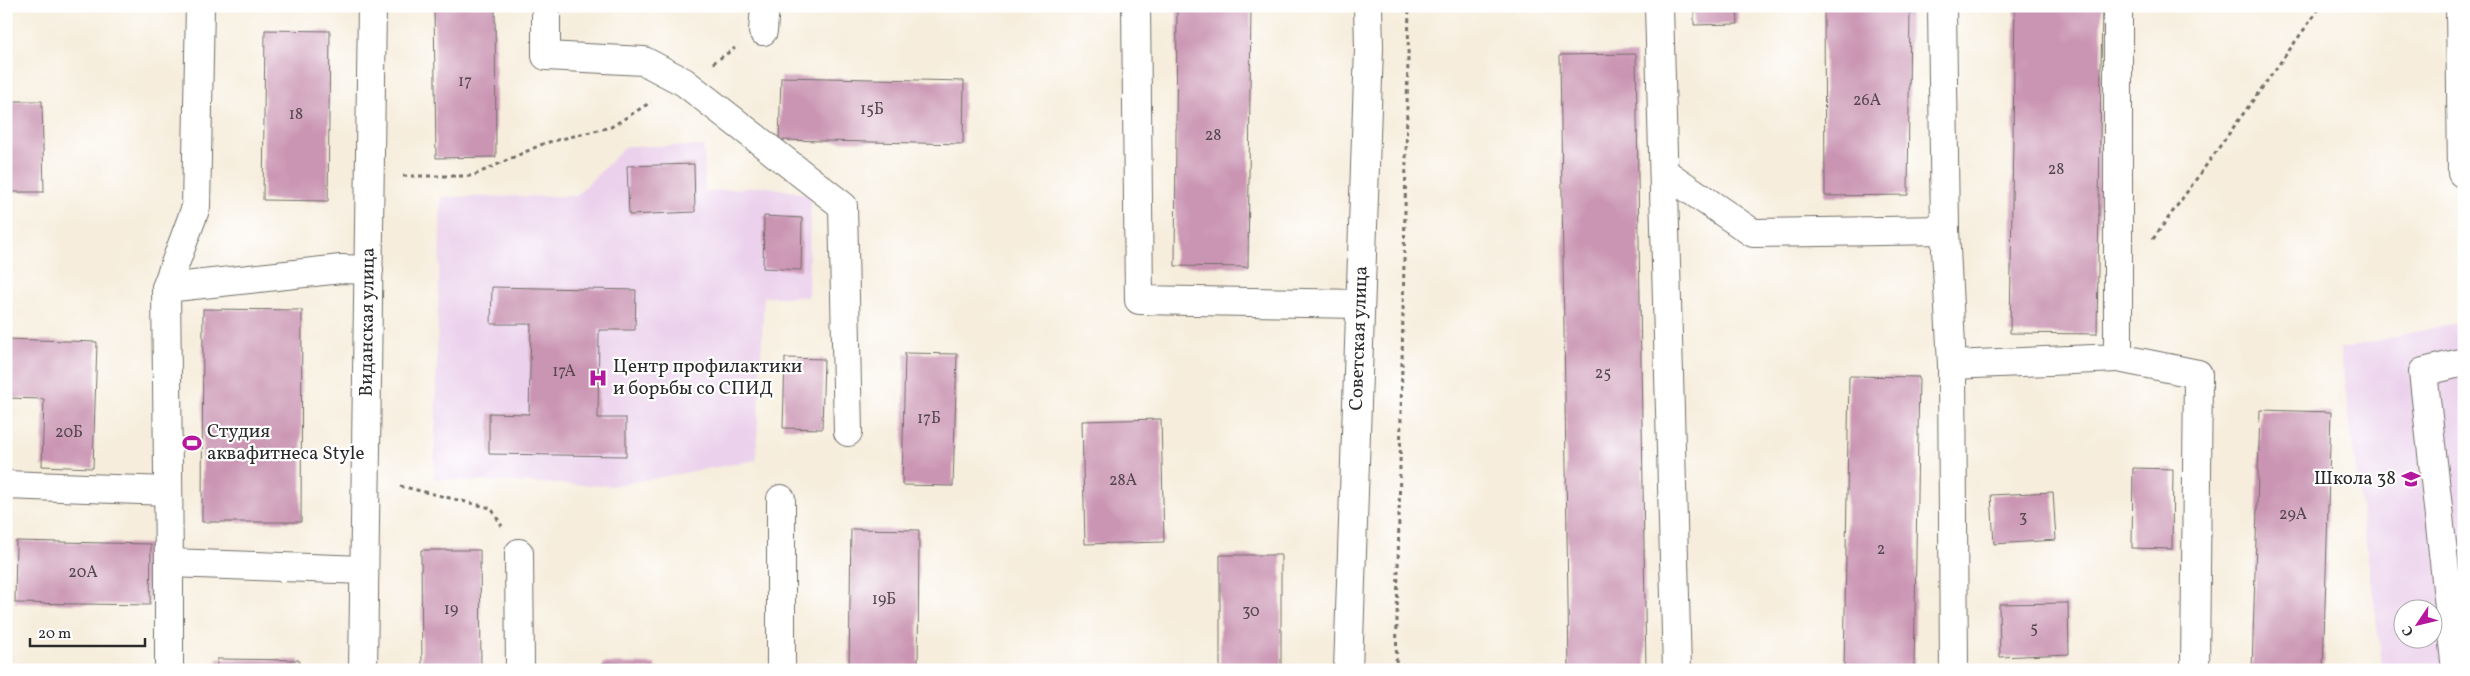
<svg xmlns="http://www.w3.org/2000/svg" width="2470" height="676" viewBox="0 0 2470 676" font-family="Vollkorn,serif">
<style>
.built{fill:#ebd1ec;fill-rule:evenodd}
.building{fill:#ca95b3}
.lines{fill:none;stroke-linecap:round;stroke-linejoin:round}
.minor-casing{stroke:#726f69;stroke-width:30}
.path{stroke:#726f69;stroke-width:3;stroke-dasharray:4 4;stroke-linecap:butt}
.minor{stroke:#fff;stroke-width:28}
.labels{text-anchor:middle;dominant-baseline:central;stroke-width:4.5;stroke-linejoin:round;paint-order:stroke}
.number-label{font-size:16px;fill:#53464d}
.street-label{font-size:19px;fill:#2b2b2b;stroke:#fff}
.poi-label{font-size:19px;fill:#2b2b2b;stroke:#fff;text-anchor:start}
</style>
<rect width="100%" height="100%" fill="#fff"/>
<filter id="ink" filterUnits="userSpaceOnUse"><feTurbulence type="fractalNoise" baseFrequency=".02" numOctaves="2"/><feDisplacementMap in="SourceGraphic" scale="10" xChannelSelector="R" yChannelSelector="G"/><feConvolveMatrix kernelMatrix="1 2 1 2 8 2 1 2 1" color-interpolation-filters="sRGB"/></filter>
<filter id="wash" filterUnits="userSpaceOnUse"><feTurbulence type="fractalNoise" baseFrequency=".0096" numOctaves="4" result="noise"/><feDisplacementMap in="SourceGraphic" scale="20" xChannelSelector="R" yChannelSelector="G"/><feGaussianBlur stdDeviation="1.12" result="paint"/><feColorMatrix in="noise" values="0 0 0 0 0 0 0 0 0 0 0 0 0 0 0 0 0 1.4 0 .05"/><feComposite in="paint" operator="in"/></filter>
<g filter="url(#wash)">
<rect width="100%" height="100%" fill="#f6eddc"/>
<path class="built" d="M626 146H704L705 192 764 186 811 195 808 297H764L756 460 611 486 434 479 441 197 576 196Z
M2464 321V670H2383L2340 349ZM2402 608H2432V638H2402Z"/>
<g id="blocks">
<path class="building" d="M434 6H495L496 157 436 158Z
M1177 6H1251L1248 267 1175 266Z
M1694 6H1737L1738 24 1694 25Z
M1824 6H1910L1908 195 1825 196Z
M2015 6H2102L2097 334 2010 333Z
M265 30 330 31 328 201 263 200Z
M1636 54 1646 670H1569L1560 55Z
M781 77 964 81 963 144 779 140Z
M6 101H42L44 192H6Z
M694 164 695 212 629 215 627 166Z
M764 216 802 218 801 270 763 268Z
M492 287 636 290 635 330H599L598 418H626V456L489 454V413L529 414 531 324H491Z
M203 309 302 310 301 522H202Z
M6 339 97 342 93 468 42 466 44 399 6 398Z
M905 353 957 354 953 486 902 485Z
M785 358 824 359 822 429 783 428Z
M1849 376 1919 377 1914 670H1844Z
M2260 410 2331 412 2323 670H2252Z
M1161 419 1164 542 1085 544 1082 421Z
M2133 468 2173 469 2172 549 2132 548Z
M2053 492 2056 540 1994 544 1991 495Z
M851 529 919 530 918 670H849Z
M16 541 151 544 150 605 15 603Z
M421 550H480L481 670H422Z
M1220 555H1281V670H1220Z
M2068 603 2069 654 2000 657 1999 604Z
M217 659 299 660V670H217Z
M603 663 655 664V670H602Z"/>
</g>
</g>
<g filter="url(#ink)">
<use href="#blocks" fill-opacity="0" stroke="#726f69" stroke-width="1"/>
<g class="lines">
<g class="minor-casing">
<g id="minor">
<path d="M546 6V56L644 61 684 82 843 206 848 432"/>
<path d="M1136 6 1139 300 1360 304"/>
<path d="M1659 6 1677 670"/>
<path d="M1942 6 1945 230 1952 365 1954 670"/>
<path d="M2460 6 2462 173"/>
<path d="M763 31 765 6"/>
<path d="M1664 172 1753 233 1945 230"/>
<path d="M166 288 196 207 200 6"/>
<path d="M2118 358 2198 374 2195 670"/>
<path d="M1952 365 2118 358V6"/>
<path d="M6 485 167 491"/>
<path d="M519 553 520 670"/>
<path d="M169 563V670"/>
<path d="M364 570 169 563 166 288 341 269 369 270"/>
<path id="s1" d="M363 670 372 6"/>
<path d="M781 670V499"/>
<path id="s2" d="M1348 670 1369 48 1368 6"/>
<path d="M2456 670 2423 372 2464 362"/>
</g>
</g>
<path class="path" d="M713 63 735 48
M403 176H472L545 143 611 127 651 102
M2153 239 2321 6
M400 486 491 508 502 526
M1396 670 1409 6"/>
<use href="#minor" class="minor"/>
</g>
</g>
<defs>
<g id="hospital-bare" transform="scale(1.5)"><path d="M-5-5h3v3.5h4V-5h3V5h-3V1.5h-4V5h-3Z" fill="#b5179e" stroke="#fff" stroke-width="2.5" paint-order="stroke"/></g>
<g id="stadium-bare" transform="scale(1.5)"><path d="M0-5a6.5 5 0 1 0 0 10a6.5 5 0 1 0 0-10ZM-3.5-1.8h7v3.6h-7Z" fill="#b5179e" stroke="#fff" stroke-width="2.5" paint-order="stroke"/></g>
<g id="school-bare" transform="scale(1.5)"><path d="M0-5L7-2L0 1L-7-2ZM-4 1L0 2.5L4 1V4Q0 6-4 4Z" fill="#b5179e" stroke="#fff" stroke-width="2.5" paint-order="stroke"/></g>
</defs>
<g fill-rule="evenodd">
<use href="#hospital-bare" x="598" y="378"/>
<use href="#stadium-bare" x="192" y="443"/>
<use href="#school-bare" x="2411" y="479"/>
</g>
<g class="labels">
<g class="number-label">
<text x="465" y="82">17</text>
<text x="1867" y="101">26А</text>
<text x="872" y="110">15Б</text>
<text x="296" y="115">18</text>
<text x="1213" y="136">28</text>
<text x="2056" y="170">28</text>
<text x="564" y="372">17А</text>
<text x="1603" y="374">25</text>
<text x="929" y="419">17Б</text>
<text x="69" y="433">20Б</text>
<text x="1123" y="481">28А</text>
<text x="2293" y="515">29А</text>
<text x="2023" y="518">3</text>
<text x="1881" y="550">2</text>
<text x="83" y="573">20А</text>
<text x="884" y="600">19Б</text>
<text x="451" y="610">19</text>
<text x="1251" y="612">30</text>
<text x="2034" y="629">5</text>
</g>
<g class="street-label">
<text stroke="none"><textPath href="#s1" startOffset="348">Виданская улица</textPath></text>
<text stroke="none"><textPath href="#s2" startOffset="332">Советская улица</textPath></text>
</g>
<g class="poi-label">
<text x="613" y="367">Центр профилактики<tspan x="613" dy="22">и борьбы со СПИД</tspan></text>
<text x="207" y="432">Студия<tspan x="207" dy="22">аквафитнеса Style</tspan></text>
<text x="2396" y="479" text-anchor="end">Школа 38</text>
</g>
</g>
<rect width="2470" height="676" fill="none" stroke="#fff" stroke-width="25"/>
<g transform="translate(2418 624) rotate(235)"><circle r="24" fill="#ffffff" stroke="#aaaaaa"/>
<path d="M0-4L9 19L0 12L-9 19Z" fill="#b5179e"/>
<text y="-8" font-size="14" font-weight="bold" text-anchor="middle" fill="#2b2b2b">С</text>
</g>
<path d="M30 638v8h115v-8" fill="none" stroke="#2b2b2b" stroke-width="2.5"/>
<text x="38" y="638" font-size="15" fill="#2b2b2b" stroke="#ffffff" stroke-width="4" paint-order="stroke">20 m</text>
</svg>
